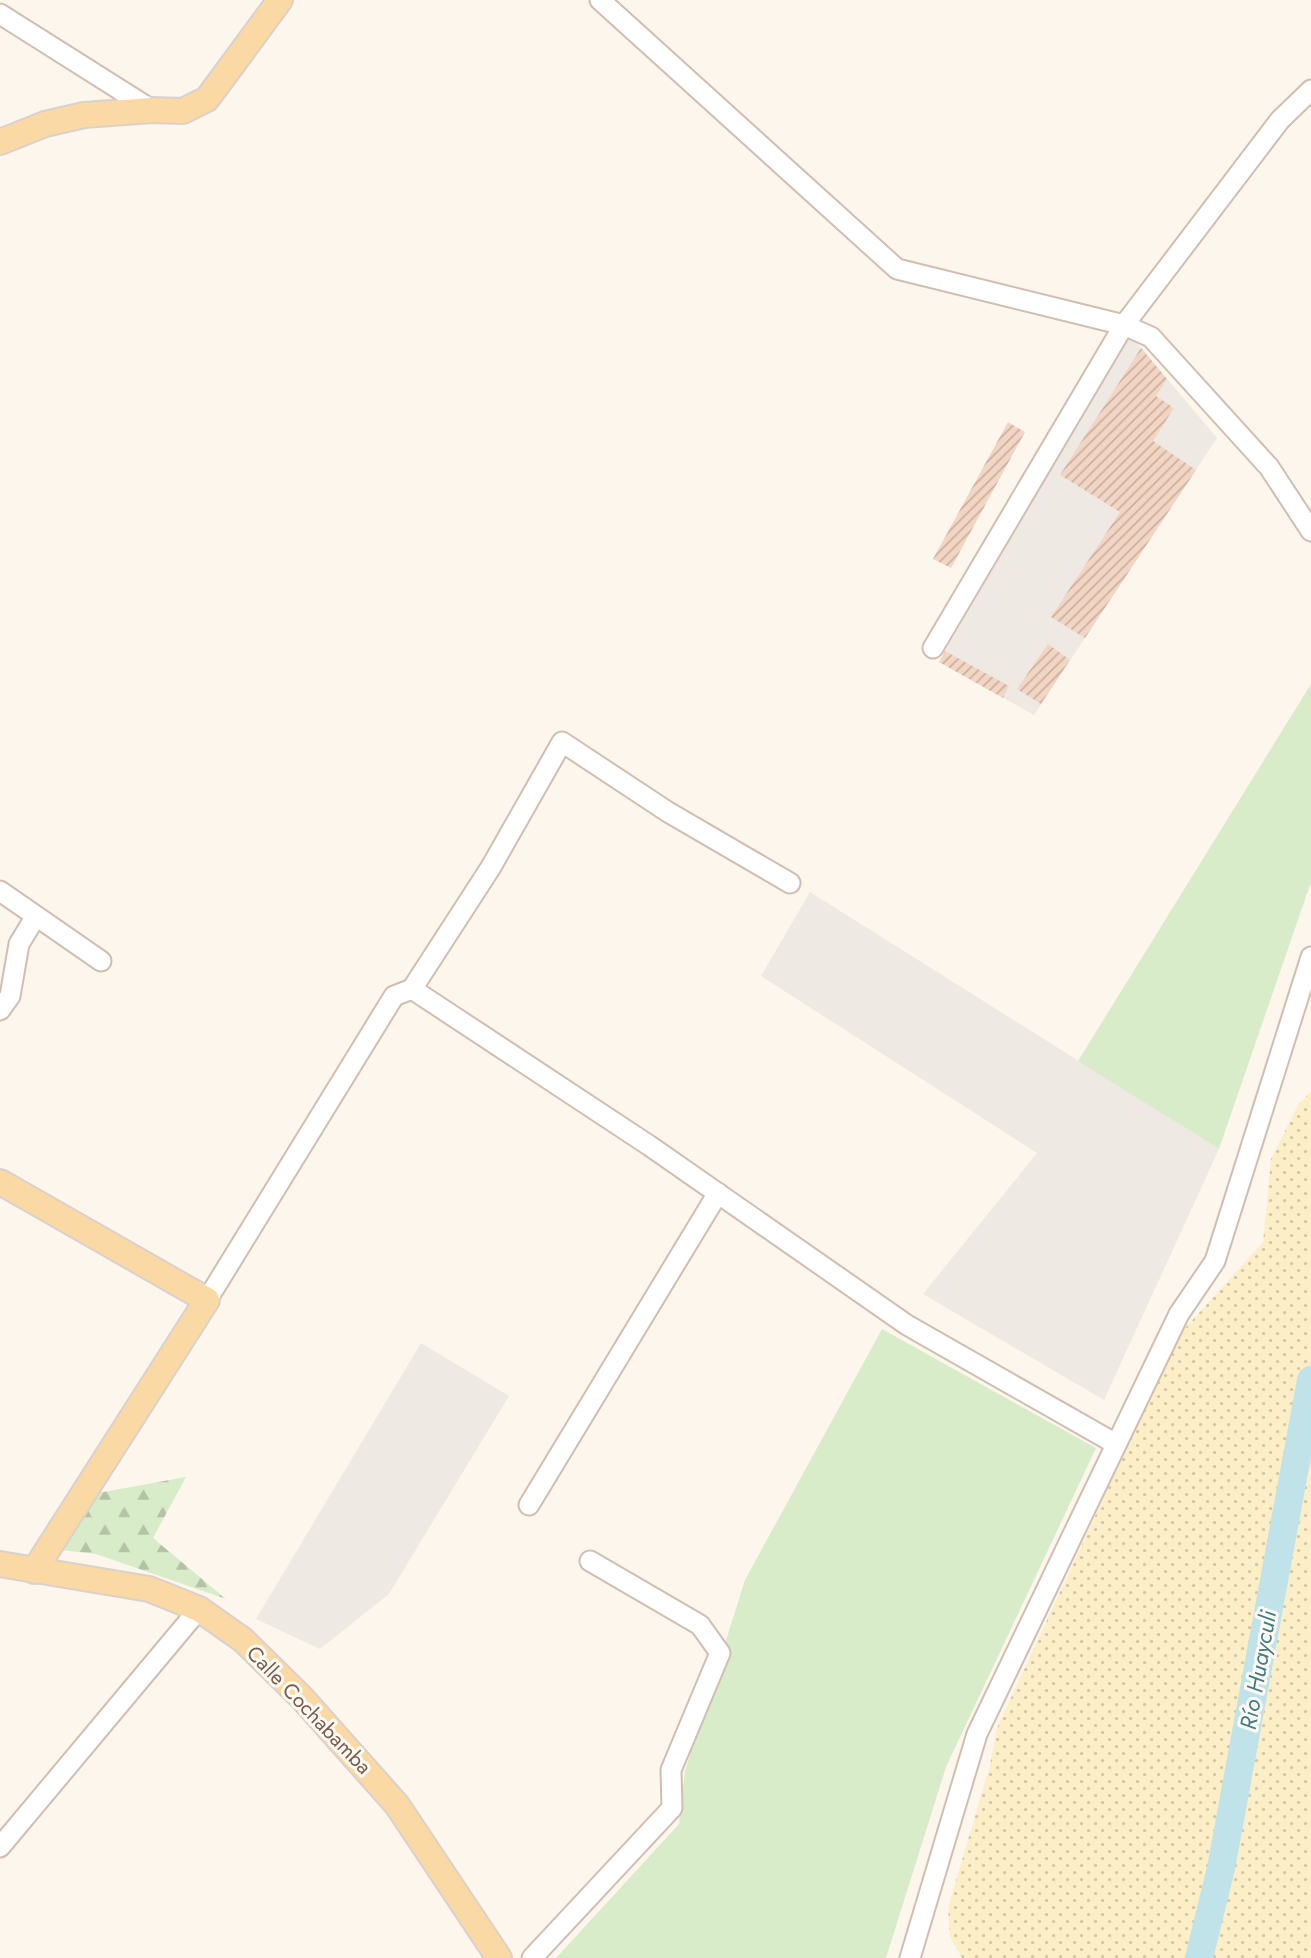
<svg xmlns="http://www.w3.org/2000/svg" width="1311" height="1958" viewBox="0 0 1311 1958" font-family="Jost,sans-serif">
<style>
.industrial{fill:#efe9e4}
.green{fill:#d8ecc9}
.forest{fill:url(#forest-firs)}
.sand{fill:url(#sand-dots)}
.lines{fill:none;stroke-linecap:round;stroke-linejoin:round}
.river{stroke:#bfe3e8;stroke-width:28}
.building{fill:url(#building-hatch)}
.minor-casing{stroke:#d1beb0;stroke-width:23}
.major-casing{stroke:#dad1cd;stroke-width:28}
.minor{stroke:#fff;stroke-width:19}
.major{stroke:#fbd9a5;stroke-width:24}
.labels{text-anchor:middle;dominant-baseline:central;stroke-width:6;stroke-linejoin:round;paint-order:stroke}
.street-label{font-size:21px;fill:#7a5c4d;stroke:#fffaf3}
.water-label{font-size:23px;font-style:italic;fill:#437c86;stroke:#fffaf3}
</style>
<defs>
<pattern id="forest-firs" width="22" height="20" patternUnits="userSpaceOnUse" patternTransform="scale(1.75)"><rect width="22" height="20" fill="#d8ecc9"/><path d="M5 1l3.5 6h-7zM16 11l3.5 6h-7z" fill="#b4c2a5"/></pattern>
<pattern id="sand-dots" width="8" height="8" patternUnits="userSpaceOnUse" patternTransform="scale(1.75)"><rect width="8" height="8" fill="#fcefc7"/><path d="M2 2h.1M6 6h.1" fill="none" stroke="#d1c5a4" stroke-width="1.8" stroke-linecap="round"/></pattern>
<pattern id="building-hatch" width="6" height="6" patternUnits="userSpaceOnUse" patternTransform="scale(1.75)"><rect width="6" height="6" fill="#f3d5c3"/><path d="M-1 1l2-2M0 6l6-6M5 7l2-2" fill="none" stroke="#cab0a1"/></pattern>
</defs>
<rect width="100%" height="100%" fill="#fdf6ec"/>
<path class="industrial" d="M1127 331 1217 438 1034 715 939 662Z
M810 892 1219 1149 1104 1400 923 1294 1037 1153 761 976Z
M421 1343 509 1396 389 1594 320 1649 256 1619Z"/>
<path class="green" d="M1311 684V882L1219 1149 1078 1061Z
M882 1329 1096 1448 946 1767 886 1958H556L679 1824 685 1771 745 1580Z"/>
<path class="forest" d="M186 1477 153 1538 226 1599 96 1554 61 1550 98 1493Z"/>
<path class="sand" d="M1311 1091V1958H962L950 1937 948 1908 990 1765 997 1728 1179 1335 1263 1242 1271 1159 1298 1105Z"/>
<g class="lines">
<path class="river" d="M1199 1958 1221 1868 1311 1380"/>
</g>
<path class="building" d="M1141 348 1167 379 1156 396 1174 408 1153 441 1196 470 1085 638 1051 617 1120 512 1060 475Z
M1008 422 1025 432 951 568 933 559Z
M1048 644 1070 660 1041 704 1017 689Z
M945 651 1009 686 1003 698 939 662Z"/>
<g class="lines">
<g class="minor-casing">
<path id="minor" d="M600 0 897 269 1124 325 1151 337 1269 467 1311 531
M0 14 152 110
M933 648 1124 325 1280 120 1311 90
M0 891 101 961
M412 989 491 867 562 742 668 812 790 883
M0 1010 10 996 19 944 36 916
M207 1300 394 996 412 989 650 1146 907 1325 1116 1444
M529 1505 718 1193
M0 1847 199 1609
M532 1958 672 1808 671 1770 720 1653 700 1625 590 1561
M910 1958 977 1734 1179 1314 1215 1261 1311 957"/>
</g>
<g class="major-casing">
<path id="major" d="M0 142 45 124 84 115 152 110 183 111 207 99 280 0
M0 1182 207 1300 34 1571
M0 1564 149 1589 199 1609 243 1640 302 1698 397 1805 499 1958"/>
</g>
<use href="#minor" class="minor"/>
<use href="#major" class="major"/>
</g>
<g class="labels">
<g class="street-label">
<text transform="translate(309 1710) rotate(46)">Calle Cochabamba</text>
</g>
<g class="water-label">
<text transform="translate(1258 1670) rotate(-80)">Río Huayculi</text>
</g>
</g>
</svg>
